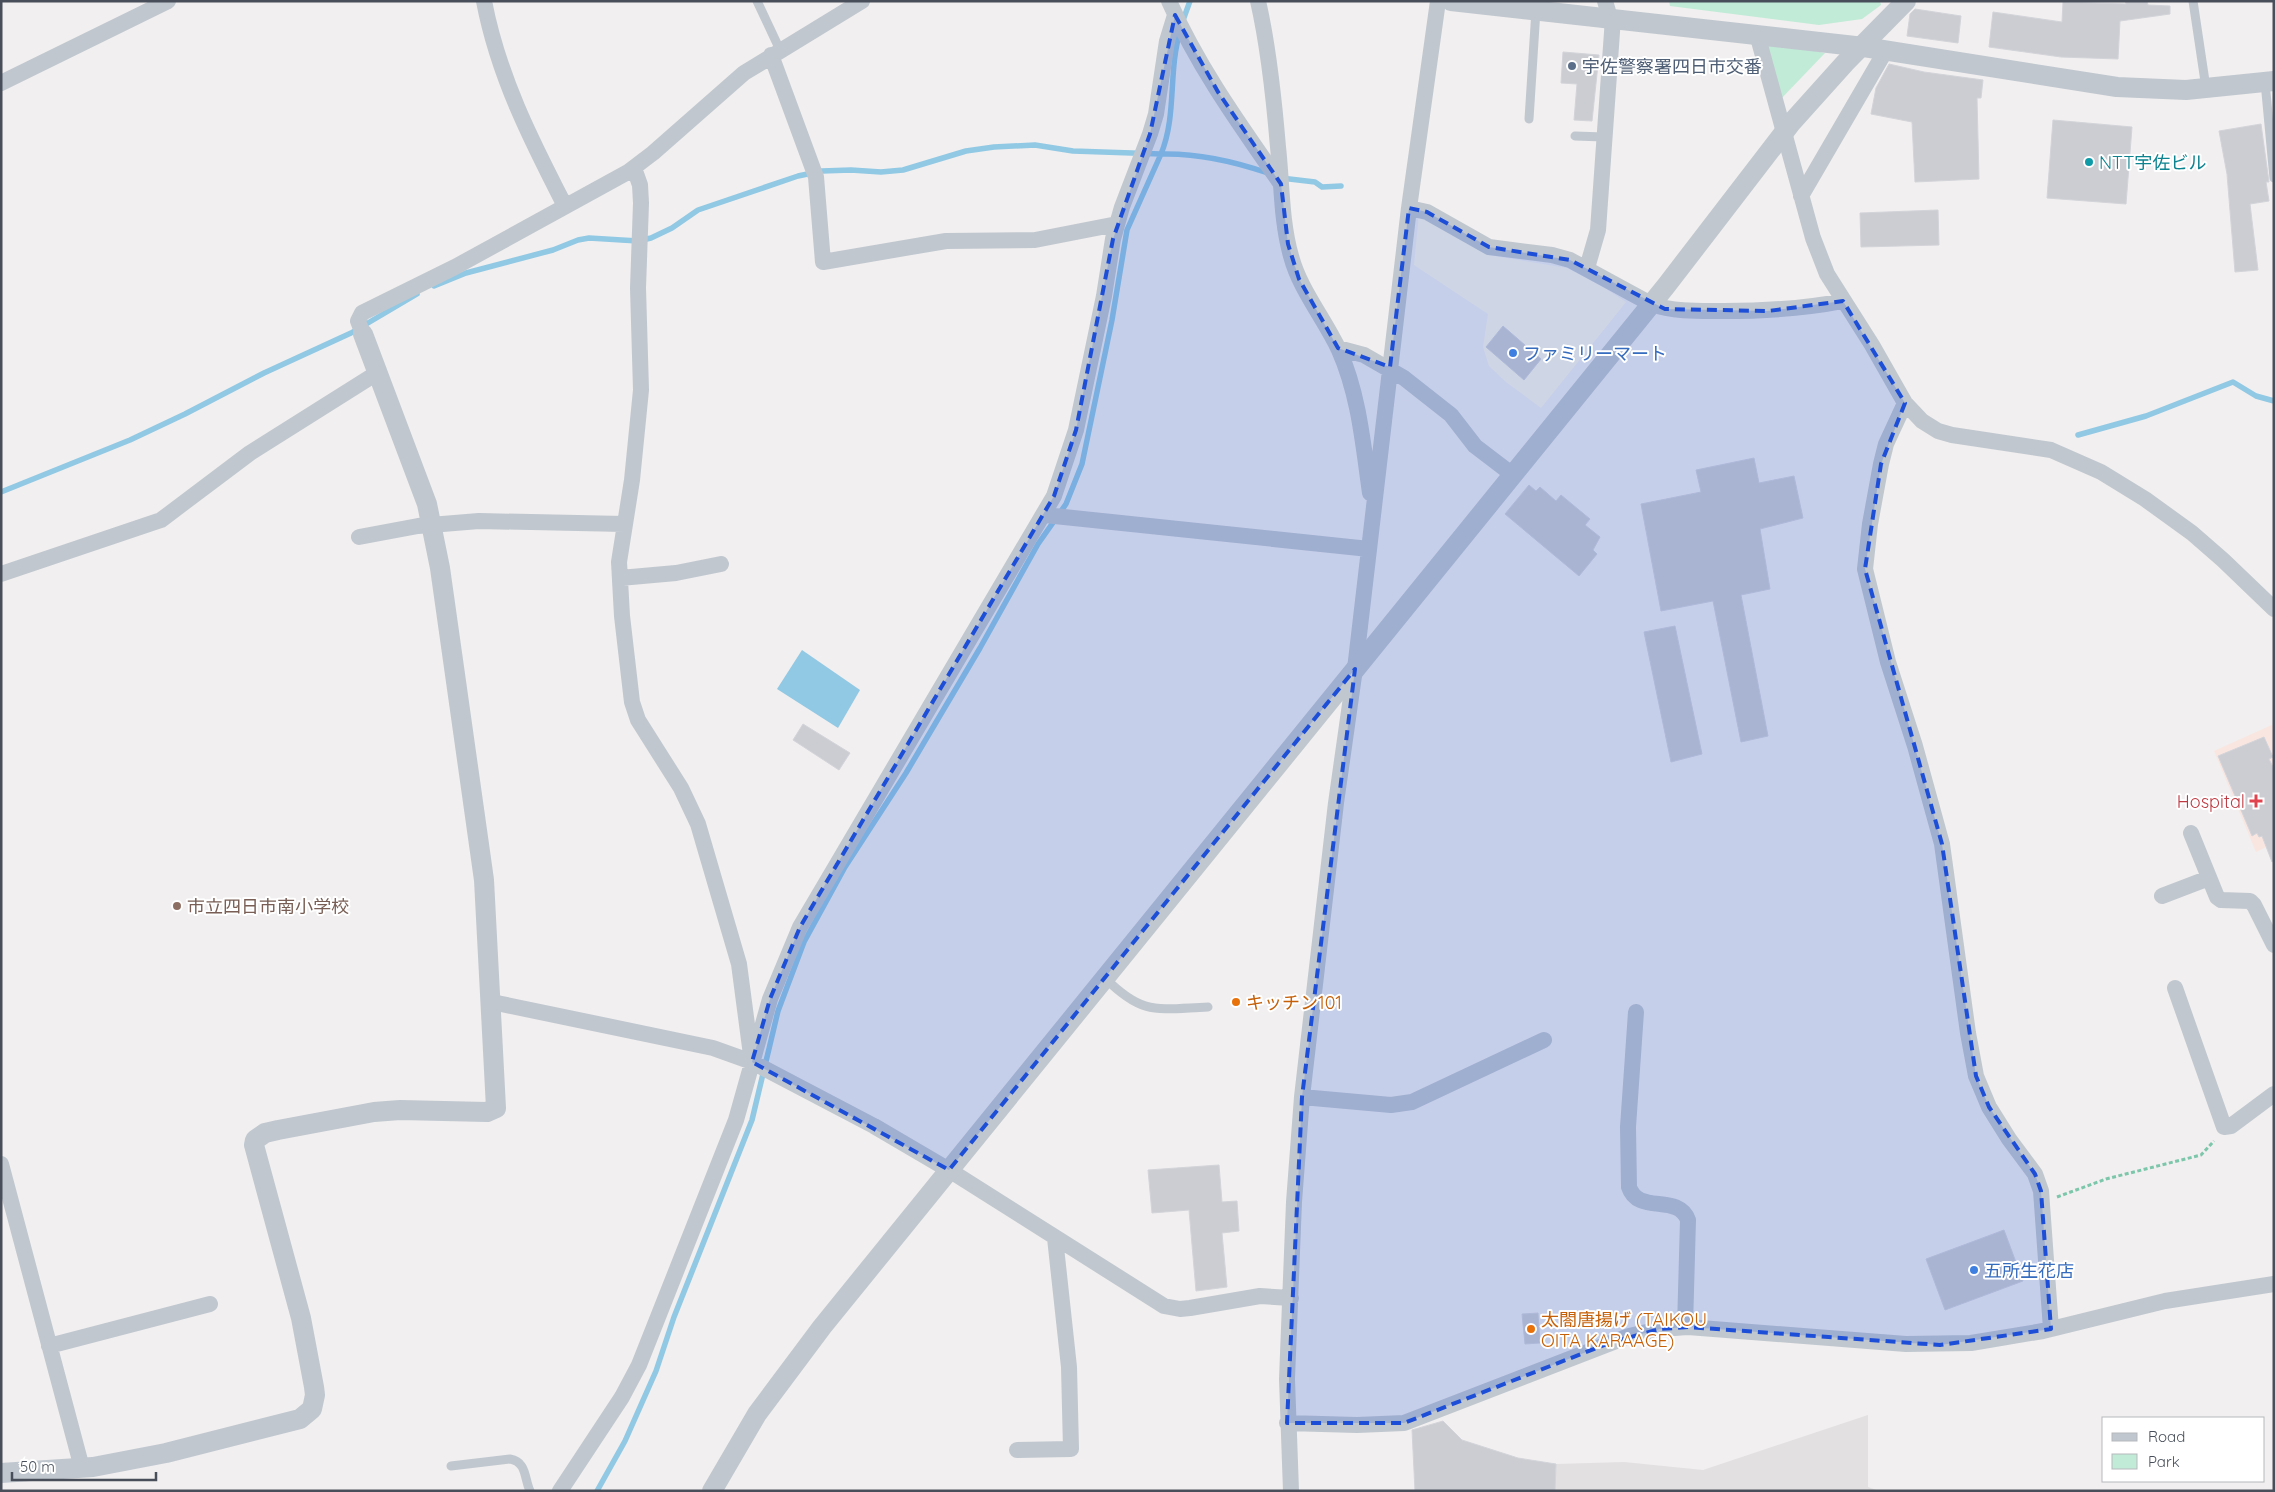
<svg xmlns="http://www.w3.org/2000/svg" width="2275" height="1492" viewBox="0 0 2275 1492" font-family="Quicksand,'Noto Sans JP',sans-serif">
<style>
.commercial{fill:#faf8e9}
.education{fill:#e2e0e0}
.medical{fill:#f9e6e1}
.green{fill:#c1ebd7}
.water{fill:#91c8e4}
.lines{fill:none;stroke-linecap:round;stroke-linejoin:round}
.stream{stroke:#91c8e4;stroke-width:5.5}
.building{fill:#cccdd3;stroke:#d3d4da}
.path{stroke:#7cc6ab;stroke-width:3;stroke-dasharray:4 2.5;stroke-linecap:butt}
.service{stroke:#c0c7cf;stroke-width:9}
.minor{stroke:#c0c7cf;stroke-width:16}
.tertiary{stroke:#c0c7cf;stroke-width:20}
.marked{fill:#1d4ed8;fill-opacity:0.2;stroke:#1d4ed8;stroke-width:4;stroke-dasharray:10 6;stroke-linejoin:round}
.service-dot{fill:#5c6f8a;stroke:#fff;stroke-width:2}
.culture-dot{fill:#0f9aa8;stroke:#fff;stroke-width:2}
.shop-dot{fill:#3f7fe0;stroke:#fff;stroke-width:2}
.health-dot{fill:#e0444e;stroke:#fff;stroke-width:2}
.education-dot{fill:#8d6e63;stroke:#fff;stroke-width:2}
.food-dot{fill:#e8710a;stroke:#fff;stroke-width:2}
.labels{text-anchor:middle;dominant-baseline:central;stroke-width:4;stroke-linejoin:round;paint-order:stroke}
.service-label{font-size:18px;fill:#4e5e75;stroke:#fff;text-anchor:start}
.culture-label{font-size:18px;fill:#0d838f;stroke:#fff;text-anchor:start}
.shop-label{font-size:18px;fill:#366cbe;stroke:#fff;text-anchor:start}
.health-label{font-size:18px;fill:#be3a42;stroke:#fff;text-anchor:end}
.education-label{font-size:18px;fill:#785e54;stroke:#fff;text-anchor:start}
.food-label{font-size:18px;fill:#c56008;stroke:#fff;text-anchor:start}
</style>
<rect width="100%" height="100%" fill="#f1efef"/>
<path class="commercial" d="M1419 214 1488 255 1567 268 1603 287 1626 302 1541 408 1506 382 1489 366 1483 347 1488 314 1414 265Z"/>
<path class="education" d="M1868 1415V1487L1879 1491H1555L1556 1464 1624 1462 1703 1470Z"/>
<path class="medical" d="M2274 724V843L2256 852 2214 751Z"/>
<path class="green" d="M1669 1H1880L1881 5 1862 19 1819 25 1670 6Z
M1763 41 1825 53 1778 102Z"/>
<path class="water" d="M802 650 860 690 838 728 777 689Z"/>
<g class="lines">
<path class="stream" d="M1182 23 1190 1
M1281 178 1315 182 1322 187 1341 186
M434 286 466 273 553 250 578 240 589 238 638 241 651 238 672 228 698 210 798 176 822 171 851 170 881 172 903 170 966 151 994 147 1035 145 1073 151 1161 154C1177 116 1168 71 1180 32
M2078 435 2146 416 2233 382 2256 396 2274 401
M1 492 130 440 185 414 264 373 351 333 417 294
M597 1491 625 1441 656 1371 674 1317 752 1120 778 1011 804 942 845 867 906 773 980 648 1038 544 1066 504 1082 464 1112 320 1127 230 1161 154C1198 153 1233 161 1268 173"/>
</g>
<path class="building" d="M2125 1H2147L2148 5 2170 6V14L2120 21 2118 59 2061 57 1989 47 1993 12 2062 22 2063 2 2126 4Z
M1915 9 1961 16 1958 43 1907 36 1910 14Z
M1563 52 1599 55 1592 121 1574 120 1577 84 1561 83Z
M1889 64 1924 72 1983 80 1981 98H1977L1979 179 1915 182 1912 122 1871 114 1876 88Z
M2053 120 2132 127 2126 204 2047 198Z
M2261 124 2269 182H2266L2269 201 2250 204 2258 270 2235 272 2227 174 2219 131Z
M1938 210 1939 245 1861 247 1860 213Z
M1503 326 1541 359 1524 380 1486 347Z
M1754 458 1759 483 1794 476 1803 518 1760 529 1770 589 1741 595 1768 736 1741 742 1713 601 1661 611 1641 504 1701 492 1696 470Z
M1529 485 1536 491 1540 487 1556 501 1561 495 1590 519 1585 525 1600 537 1593 550 1597 554 1579 576 1505 514Z
M1675 626 1702 754 1671 762 1644 632Z
M803 724 850 753 839 770 793 740Z
M2264 737 2273 757 2269 759 2274 769V861L2272 862 2262 836 2259 837 2257 833 2252 836 2218 756Z
M1219 1165 1222 1202 1237 1201 1239 1231 1222 1233 1227 1287 1196 1291 1189 1210 1152 1213 1148 1170Z
M2004 1230 2023 1281 1945 1310 1926 1259Z
M1538 1313 1540 1343 1525 1344 1522 1314Z
M1443 1421 1462 1440 1518 1458 1556 1464 1555 1491H1415L1412 1430Z"/>
<g class="lines">
<path class="path" d="M2057 1197 2106 1179 2201 1155 2214 1141"/>
<path class="service" d="M757 1 780 50
M2193 1 2206 88
M2265 82 2274 178
M1529 119 1536 10
M1575 136 1604 137
M1105 978C1143 1016 1157 1009 1208 1007
M451 1466 510 1459C527 1462 524 1478 530 1491"/>
<path class="minor" d="M484 1C498 75 531 140 565 206
M1169 1C1198 67 1240 125 1281 184
M1258 1C1269 49 1274 99 1278 147 1282 183 1281 221 1291 256 1300 290 1324 318 1339 350 1359 395 1363 444 1370 493
M1605 1 1610 18
M1757 34 1813 238 1827 274 1872 345 1905 403 1922 421 1938 431 1952 435 2051 450 2101 472 2145 499 2192 533 2223 560 2274 609
M771 55 816 177 823 262 946 241 1035 240 1117 224
M1 83 168 1
M634 168 640 185 641 203 638 288 641 390 632 480 619 562 622 616 632 702 638 720 681 788 698 824 739 964 751 1055
M1801 196 1886 50
M1409 208 1427 212 1489 247 1552 255 1570 260 1651 304C1674 312 1699 311 1724 311 1764 311 1803 309 1843 301
M1587 268 1598 230 1613 18
M363 334 358 321 362 313 455 267 628 172 653 153 744 73 862 1
M1338 348 1364 355 1404 378 1451 415 1475 446 1513 475
M1905 403 1886 444 1881 464 1870 524 1865 569 1888 662 1915 746 1942 844 1968 1033 1976 1076 1989 1107 2009 1139 2035 1174 2041 1191 2051 1329
M1045 515 1369 549
M359 537 418 526 479 521 624 524
M1 574 161 520 250 453 377 373
M620 578 676 573 721 564
M2191 833 2217 897 2221 900 2250 901 2254 905 2274 945
M2162 896 2209 878
M2175 988 2224 1127 2231 1126 2274 1094
M492 1002 713 1048 752 1062 874 1126 949 1170 1164 1306 1180 1309 1190 1308 1260 1296 1291 1298
M1636 1012 1628 1127 1629 1187C1638 1215 1678 1193 1688 1220L1685 1327
M1302 1097 1391 1105 1412 1102 1544 1040
M1 1164 82 1468
M49 1346 210 1304
M1287 1423 1357 1425 1404 1423 1629 1336 1660 1329 1688 1327 1906 1344 1971 1343 2043 1331 2165 1301 2274 1284
M1017 1450 1071 1449 1069 1367 1055 1238
M560 1491 622 1397 639 1365 736 1120 770 999 800 927 1054 496 1076 430 1104 296 1113 239 1122 207 1150 134 1156 114 1167 41 1175 15
M1291 1491 1287 1379 1294 1202 1302 1097 1336 803 1355 669 1409 208 1438 1"/>
<path class="tertiary" d="M1451 1 1864 47 2117 87 2186 90 2274 81
M1 1473 93 1467 166 1453 300 1419 312 1409 315 1395 314 1387 301 1318 254 1145 255 1140 265 1133 278 1130 374 1112 400 1110 487 1112 496 1108 484 880 440 568 427 504 363 334
M712 1491 757 1414 822 1327 1666 286 1792 122 1845 63 1906 1"/>
</g>
<path class="marked" d="M1175 15 1218 92 1281 184 1288 244 1299 279 1338 348 1390 367 1409 208 1427 212 1489 247 1570 260 1665 309 1768 311 1843 301 1905 403 1881 464 1865 569 1942 844 1976 1076 1989 1107 2035 1174 2041 1191 2051 1329 1940 1345 1688 1327 1660 1329 1612 1342 1404 1423H1287L1302 1097 1355 669 949 1170 752 1062 770 999 800 927 1054 496 1076 430 1113 239 1150 134Z"/>
<circle class="service-dot" cx="1572" cy="66" r="5"/>
<circle class="culture-dot" cx="2089" cy="162" r="5"/>
<g class="shop-dot">
<circle cx="1513" cy="353" r="5"/>
<circle cx="1974" cy="1270" r="5"/>
</g>
<path class="health-dot" d="M2253.5 793.5h5v5h5v5h-5v5h-5v-5h-5v-5h5z"/>
<circle class="education-dot" cx="177" cy="906" r="5"/>
<g class="food-dot">
<circle cx="1236" cy="1002" r="5"/>
<circle cx="1531" cy="1329" r="5"/>
</g>
<g class="labels">
<g class="service-label">
<text x="1582" y="66">宇佐警察署四日市交番</text>
</g>
<g class="culture-label">
<text x="2099" y="162">NTT宇佐ビル</text>
</g>
<g class="shop-label">
<text x="1523" y="353">ファミリーマート</text>
<text x="1984" y="1270">五所生花店</text>
</g>
<g class="health-label">
<text x="2245" y="801">Hospital</text>
</g>
<g class="education-label">
<text x="187" y="906">市立四日市南小学校</text>
</g>
<g class="food-label">
<text x="1246" y="1002">キッチン101</text>
<text x="1541" y="1319">太閤唐揚げ (TAIKOU<tspan x="1541" dy="21">OITA KARAAGE)</tspan></text>
</g>
</g>
<rect width="2275" height="1492" fill="none" stroke="#484f5a" stroke-width="5"/>
<rect x="2102" y="1417" width="162" height="65" fill="#ffffff" stroke="#b6b9bd"/>
<rect x="2112" y="1433" width="25" height="8" fill="#c0c7cf" stroke="#b6b9bd"/>
<text x="2148" y="1442" font-size="15" fill="#484f5a">Road</text>
<rect x="2112" y="1454" width="25" height="15" fill="#c1ebd7" stroke="#b6b9bd"/>
<text x="2148" y="1467" font-size="15" fill="#484f5a">Park</text>
<path d="M12 1472v8h144v-8" fill="none" stroke="#484f5a" stroke-width="2.5"/>
<text x="20" y="1472" font-size="15" fill="#484f5a" stroke="#ffffff" stroke-width="4" paint-order="stroke">50 m</text>
</svg>
